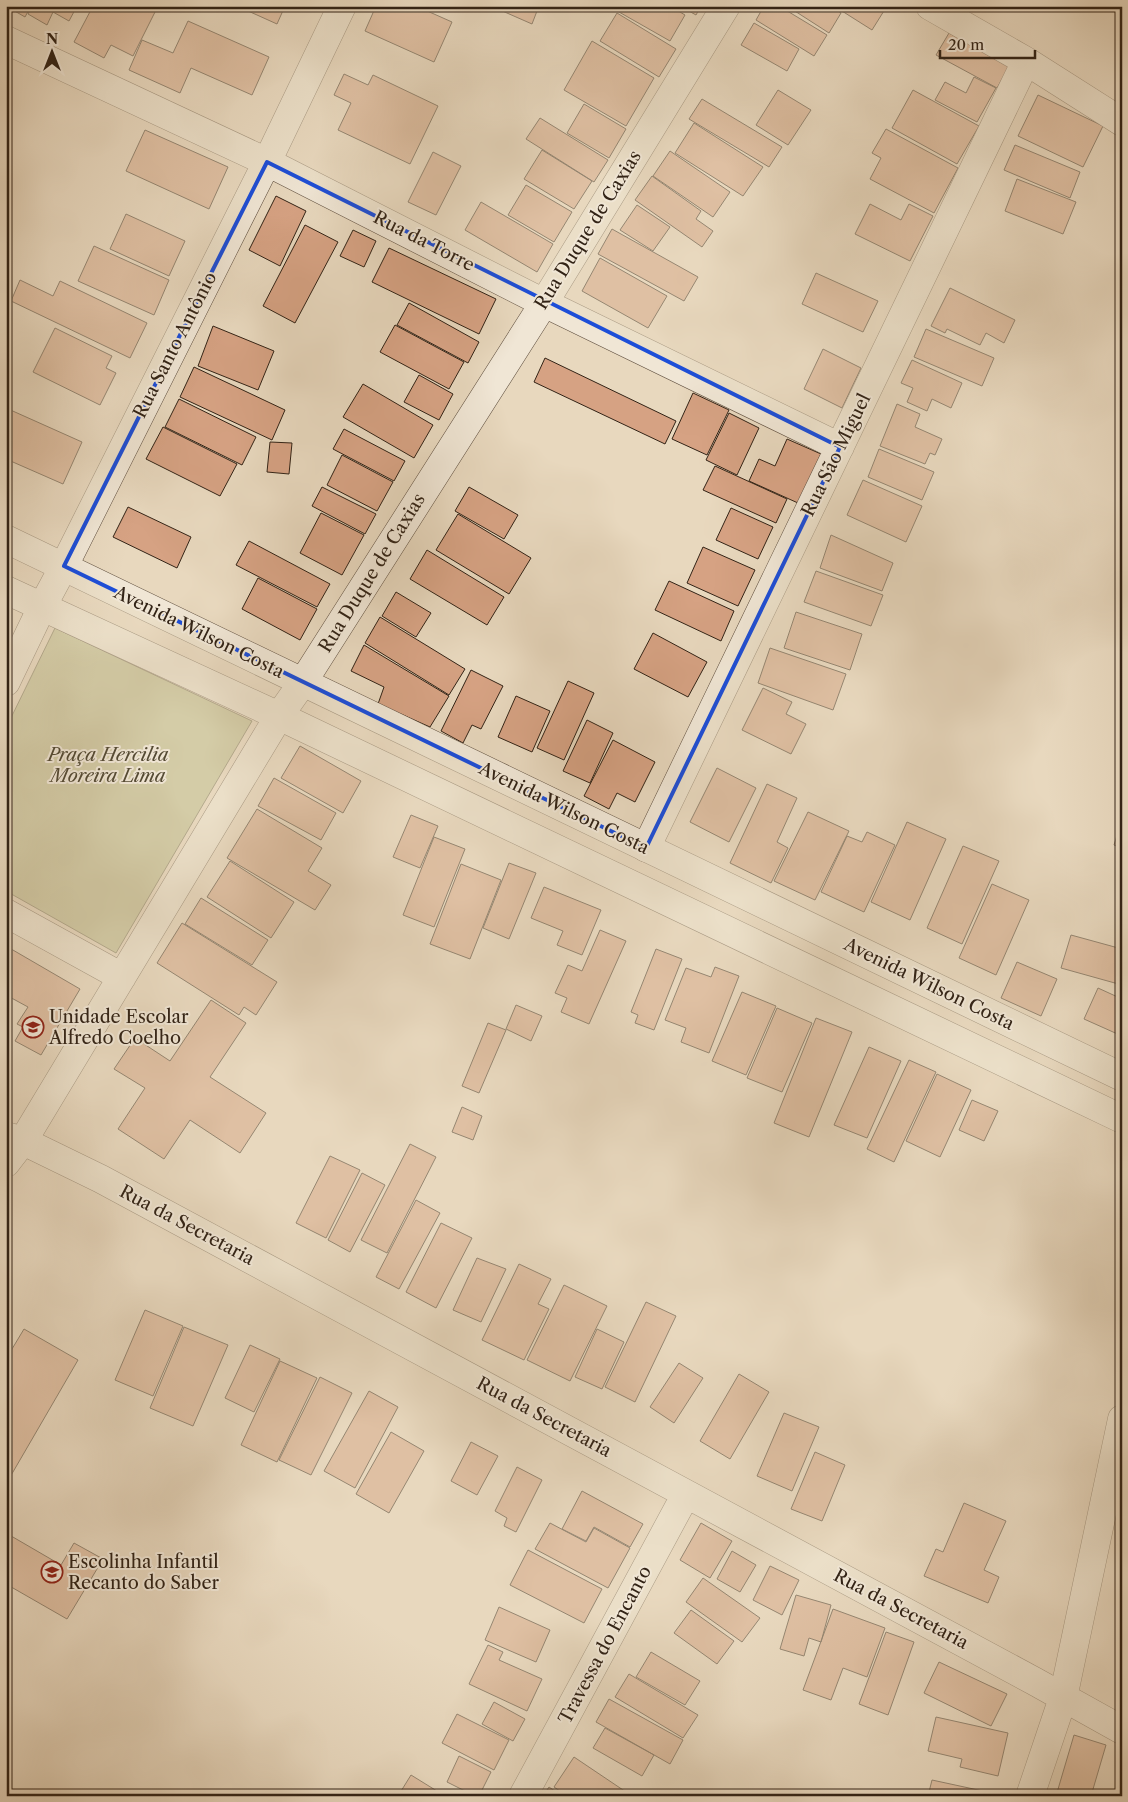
<svg xmlns="http://www.w3.org/2000/svg" width="1128" height="1802" viewBox="0 0 1128 1802" font-family="'Libre Caslon Text',serif">
<style>
.green{fill:#bcbd8d;stroke:#777052}
.building{fill:#d6a283;stroke:#322316}
.lines{fill:none;stroke-linecap:round;stroke-linejoin:round}
.minor-casing{stroke:#605040;stroke-width:29}
.tertiary-casing{stroke:#605040;stroke-width:29}
.minor{stroke:#f0e6d5;stroke-width:28}
.tertiary{stroke:#f0e6d5;stroke-width:28}
.marked{fill:none;stroke:#1d4ed8;stroke-width:4;stroke-linejoin:round}
.labels{text-anchor:middle;dominant-baseline:central;stroke-width:4;stroke-linejoin:round;paint-order:stroke}
.street-label{font-size:18px;fill:#322316;stroke:#f0e6d5}
.park-label{font-size:18px;font-style:italic;fill:#544a34;stroke:#f0e6d5}
.poi-label{font-size:18px;fill:#322316;stroke:#f0e6d5;text-anchor:start}
</style>
<rect width="100%" height="100%" fill="#e8d8be"/>
<filter id="stains"><feTurbulence type="fractalNoise" baseFrequency=".004" numOctaves="4"/><feColorMatrix values="0 0 0 0 .2 0 0 0 0 .09 0 0 0 0 .02 0 0 0 .5 -.17"/></filter>
<radialGradient id="worn" r=".72"><stop offset=".6" stop-color="#630" stop-opacity="0"/><stop offset="1" stop-color="#630" stop-opacity=".3"/></radialGradient>
<path class="green" d="M55 628 252 721 116 953 6 891V728Z"/>
<path class="building" d="M6 6H31L25 17Z
M32 6H77L69 21 53 12 47 25 28 14Z
M93 6H158L133 56 111 45 104 58 74 42Z
M237 6H285L277 24Z
M376 6H416L452 22 434 62 365 31Z
M491 6H527L537 11 532 24Z
M613 6H670L685 15 670 41 612 8Z
M680 6H701L696 15Z
M764 6H779L827 35 814 56 756 20Z
M787 6H830L841 13 829 33Z
M834 6H887L872 30Z
M617 13 676 49 659 77 600 41Z
M188 21 269 57 252 95 191 68 180 93 129 70 142 40 173 53Z
M754 23 799 49 787 71 741 45Z
M949 33 1009 67 997 88 936 55Z
M592 41 654 78 626 126 564 90Z
M344 74 368 85 373 75 438 106 410 164 338 130 351 103 334 95Z
M974 77 996 88 977 122 935 100 945 82 966 93Z
M778 90 811 110 788 145 756 125Z
M913 90 979 126 957 164 892 128Z
M1038 95 1103 126 1083 167 1018 136Z
M702 99 782 147 769 167 689 119Z
M584 104 626 129 609 158 567 133Z
M540 118 608 160 594 182 526 139Z
M694 123 763 167 743 196 675 153Z
M886 129 958 168 934 213 870 179 881 158 872 153Z
M145 130 228 167 209 209 126 171Z
M1015 145 1080 172 1070 198 1004 170Z
M542 150 592 181 574 209 524 179Z
M670 151 730 192 713 217 653 176Z
M433 152 461 166 436 215 408 202Z
M652 176 701 211 696 219 713 231 702 247 635 200Z
M1017 179 1076 202 1063 234 1005 211Z
M526 185 572 212 554 242 508 215Z
M276 196 306 211 280 266 249 250Z
M481 202 553 244 537 272 465 230Z
M870 204 901 220 909 204 933 216 910 261 855 234Z
M637 205 670 227 653 251 620 230Z
M126 214 185 241 169 276 110 249Z
M305 225 338 242 295 323 263 306Z
M612 229 698 277 684 301 598 254Z
M353 230 376 241 364 267 340 256Z
M94 246 169 280 154 315 78 281Z
M389 248 496 299 479 334 372 282Z
M600 258 667 296 648 328 582 291Z
M816 273 878 301 863 332 802 304Z
M20 280 53 296 60 281 147 323 130 358 11 301Z
M950 288 1015 320 1004 343 986 333 980 345 947 329 945 333 931 326Z
M409 303 479 342 468 363 397 325Z
M395 325 464 362 449 389 380 352Z
M213 326 274 351 258 390 198 366Z
M55 328 112 356 106 368 116 373 100 405 33 372Z
M926 329 994 358 982 386 914 357Z
M823 349 861 368 842 408 804 389Z
M545 358 676 421 665 444 534 382Z
M912 360 962 383 951 408 932 399 927 411 907 402 913 388 901 383Z
M194 367 285 410 272 440 180 397Z
M419 375 453 394 439 420 404 402Z
M363 384 433 425 414 458 343 417Z
M693 393 729 410 707 455 672 439Z
M179 399 256 437 242 465 165 427Z
M897 404 920 414 915 427 942 439 935 455 930 453 925 464 880 446Z
M6 408 82 442 63 484 6 459Z
M729 413 759 428 737 475 706 460Z
M163 427 237 464 220 496 146 459Z
M344 429 405 461 394 481 333 449Z
M787 439 821 454 798 503 749 481 759 459 775 466Z
M270 442 292 443 289 474 267 472Z
M879 449 934 472 922 500 868 477Z
M342 455 393 482 377 511 327 485Z
M715 466 787 499 776 523 703 490Z
M863 480 922 506 906 542 847 515Z
M322 487 376 514 365 534 312 506Z
M469 487 518 515 504 539 455 511Z
M128 507 191 537 177 568 113 537Z
M731 508 773 527 758 559 716 540Z
M321 513 364 535 342 575 300 553Z
M458 514 531 558 509 594 436 550Z
M831 535 893 563 882 591 820 568Z
M249 541 330 584 317 607 236 565Z
M703 547 755 570 738 606 687 583Z
M427 550 504 597 487 625 410 579Z
M816 571 883 595 871 626 804 602Z
M258 578 317 609 300 640 242 609Z
M669 581 734 611 721 641 655 610Z
M396 592 431 613 416 637 382 616Z
M796 612 862 634 850 670 784 648Z
M380 617 465 669 449 695 365 643Z
M653 633 707 662 688 697 634 669Z
M364 645 449 696 430 727 378 704 384 687 351 671Z
M770 648 846 674 833 710 758 683Z
M471 670 503 686 481 729 472 725 463 743 441 731Z
M568 681 594 693 564 760 537 748Z
M763 688 792 702 786 714 806 724 791 754 742 730Z
M516 696 550 711 532 752 498 737Z
M587 720 613 733 590 783 563 771Z
M613 740 655 762 635 802 617 793 609 809 584 796Z
M300 746 361 781 343 813 281 778Z
M717 768 756 788 729 842 690 822Z
M274 778 336 813 321 840 258 806Z
M767 784 797 798 777 842 788 848 771 883 730 863Z
M257 809 322 848 308 871 331 885 315 910 227 858Z
M808 812 849 831 815 900 774 881Z
M411 815 438 826 420 868 393 857Z
M1122 819V848L1114 845Z
M907 822 946 839 910 920 871 902Z
M867 832 895 845 864 912 821 892 847 836 862 842Z
M434 837 465 849 434 927 403 915Z
M963 846 999 861 962 944 927 928Z
M230 861 294 902 271 938 207 897Z
M509 863 536 873 509 939 483 928Z
M461 864 501 880 470 959 430 944Z
M992 884 1029 900 996 975 959 958Z
M544 887 601 910 582 955 557 945 563 931 531 918Z
M201 898 268 940 252 965 185 924Z
M182 923 277 982 256 1015 244 1007 239 1015 157 963Z
M600 930 626 941 589 1024 561 1012 567 998 555 993 568 965 582 971Z
M1071 935 1122 949V985L1061 968Z
M6 946 80 989 41 1055 15 1041 23 1027 17 1024 28 1007 6 995Z
M656 949 682 959 654 1030 635 1023 638 1015 631 1012Z
M1017 962 1057 979 1041 1016 1001 998Z
M715 967 739 976 709 1053 681 1042 686 1028 665 1020 686 968 711 977Z
M1098 988 1122 999V1036L1084 1019Z
M742 992 776 1006 746 1075 712 1061Z
M211 1000 246 1023 210 1077 266 1113 240 1153 190 1120 164 1159 118 1129 145 1088 114 1069 135 1038 170 1061Z
M516 1005 542 1016 531 1041 506 1029Z
M777 1008 812 1023 782 1092 747 1078Z
M816 1018 852 1032 809 1137 774 1123Z
M488 1023 506 1030 479 1093 462 1086Z
M869 1047 901 1061 867 1138 834 1125Z
M909 1060 936 1072 894 1162 867 1149Z
M937 1074 971 1090 940 1157 906 1141Z
M972 1100 998 1111 984 1141 959 1130Z
M462 1107 482 1116 473 1140 452 1132Z
M410 1144 436 1157 387 1253 361 1240Z
M330 1156 360 1170 326 1238 296 1223Z
M362 1173 385 1185 350 1252 328 1240Z
M416 1200 440 1213 399 1289 376 1277Z
M441 1223 472 1238 436 1308 406 1292Z
M477 1258 506 1269 481 1322 453 1310Z
M519 1264 551 1279 538 1304 549 1309 524 1360 482 1340Z
M564 1285 607 1306 570 1381 527 1360Z
M646 1302 676 1316 635 1402 605 1387Z
M145 1310 183 1326 153 1396 115 1380Z
M184 1327 228 1345 193 1426 150 1408Z
M24 1329 78 1360 6 1484V1359Z
M597 1329 624 1342 602 1389 575 1377Z
M250 1345 280 1359 254 1412 225 1398Z
M280 1361 317 1378 277 1462 241 1445Z
M679 1363 703 1378 674 1423 650 1407Z
M739 1374 769 1392 730 1459 700 1441Z
M320 1377 352 1393 311 1475 279 1460Z
M369 1391 398 1407 355 1488 324 1471Z
M784 1413 819 1427 792 1491 757 1476Z
M391 1432 424 1451 389 1513 356 1494Z
M471 1442 498 1456 477 1495 451 1481Z
M815 1452 845 1465 822 1521 791 1509Z
M517 1467 542 1480 516 1532 504 1526 507 1518 495 1511Z
M582 1491 643 1524 630 1547 594 1527 586 1541 562 1529Z
M964 1503 1006 1521 984 1570 999 1577 988 1603 924 1576 936 1549 943 1552Z
M550 1523 586 1542 594 1528 630 1548 608 1588 535 1549Z
M701 1523 732 1541 710 1578 680 1560Z
M6 1533 61 1565 74 1543 103 1559 67 1619 6 1584Z
M528 1550 602 1589 584 1623 510 1585Z
M732 1551 756 1565 740 1592 717 1579Z
M770 1566 799 1580 782 1615 753 1600Z
M703 1578 760 1618 742 1642 686 1602Z
M796 1595 831 1605 821 1642 809 1638 804 1656 780 1649Z
M499 1607 550 1630 536 1662 485 1640Z
M833 1609 885 1628 867 1677 843 1668 831 1700 803 1690Z
M691 1610 734 1641 717 1664 674 1633Z
M886 1632 914 1642 888 1715 859 1704Z
M488 1645 503 1652 499 1660 542 1679 527 1711 469 1684Z
M651 1652 700 1681 685 1705 636 1677Z
M939 1662 1007 1694 991 1726 924 1693Z
M629 1674 698 1715 683 1738 615 1697Z
M609 1699 683 1740 670 1764 596 1722Z
M494 1702 525 1719 513 1741 482 1724Z
M457 1714 509 1740 494 1770 442 1743Z
M936 1717 1008 1733 998 1776 960 1767 962 1759 928 1751Z
M605 1728 654 1755 642 1776 593 1748Z
M1074 1735 1106 1745 1091 1796H1056Z
M459 1756 491 1772 479 1796H475L447 1782Z
M574 1757 632 1796H567L554 1787Z
M411 1775 445 1796H398Z
M932 1780 992 1793V1796H928Z
M549 1787 562 1796H543Z"/>
<g class="lines">
<g class="minor-casing">
<path id="minor" d="M930 6 1026 61 1122 122
M6 40 267 162 544 303 840 447
M6 682 42 607 64 566 267 162 342 6
M646 848 1026 61
M6 913 122 977
M6 1136 23 1141 101 1179 1034 1681 1122 1730
M6 1163 23 1141 279 716 303 682 544 303 726 6
M523 1796 686 1494
M1030 1796 1063 1698 1122 1419"/>
</g>
<g class="tertiary-casing">
<path id="tertiary" d="M6 539 1122 1077
M6 590 279 716 1122 1119"/>
</g>
<use href="#minor" class="minor"/>
<use href="#tertiary" class="tertiary"/>
</g>
<path d="M0 0H1128V1802H0ZM267 162 840 447 646 848 64 566Z" fill="#e8d8be" fill-opacity=".55" fill-rule="evenodd"/>
<path class="marked" d="M267 162 840 447 646 848 64 566Z"/>
<defs>
<g id="school-ring" transform="scale(1.125)"><circle r="9.5" fill="#f0e6d5" stroke="#8f2418" stroke-width="1.5"/><path d="M0-5L7-2L0 1L-7-2ZM-4 1L0 2.5L4 1V4Q0 6-4 4Z" fill="#8f2418"/></g>
</defs>
<g fill-rule="evenodd">
<use href="#school-ring" x="33" y="1027"/>
<use href="#school-ring" x="52" y="1572"/>
</g>
<g class="labels">
<g class="street-label">
<text transform="translate(588 230) rotate(-58)">Rua Duque de Caxias</text>
<text transform="translate(424 241) rotate(27)">Rua da Torre</text>
<text transform="translate(175 345) rotate(-63)">Rua Santo Antônio</text>
<text transform="translate(836 455) rotate(-64)">Rua São Miguel</text>
<text transform="translate(372 573) rotate(-58)">Rua Duque de Caxias</text>
<text transform="translate(199 632) rotate(26)">Avenida Wilson Costa</text>
<text transform="translate(564 808) rotate(26)">Avenida Wilson Costa</text>
<text transform="translate(929 984) rotate(26)">Avenida Wilson Costa</text>
<text transform="translate(187 1225) rotate(28)">Rua da Secretaria</text>
<text transform="translate(544 1417) rotate(28)">Rua da Secretaria</text>
<text transform="translate(901 1609) rotate(28)">Rua da Secretaria</text>
<text transform="translate(605 1645) rotate(-62)">Travessa do Encanto</text>
</g>
<g class="park-label">
<text x="108" y="755">Praça Hercilia<tspan x="108" dy="21">Moreira Lima</tspan></text>
</g>
<g class="poi-label">
<text x="49" y="1017">Unidade Escolar<tspan x="49" dy="21">Alfredo Coelho</tspan></text>
<text x="68" y="1562">Escolinha Infantil<tspan x="68" dy="21">Recanto do Saber</tspan></text>
</g>
</g>
<rect width="1128" height="1802" fill="none" stroke="#e8d8be" stroke-width="25"/>
<rect x="8" y="8" width="1113" height="1787" fill="none" stroke="#322316" stroke-width="2.5"/>
<rect x="12" y="12" width="1103" height="1777" fill="none" stroke="#322316"/>
<g transform="translate(52 52)" stroke="#f0e6d5" stroke-width="4" paint-order="stroke">
<path d="M0-4L9 19L0 12L-9 19Z" fill="#322316"/>
<text y="-8" font-size="14" font-weight="bold" text-anchor="middle" fill="#322316">N</text>
</g>
<path d="M940 50v8h95v-8" fill="none" stroke="#322316" stroke-width="2.5"/>
<text x="948" y="50" font-size="15" fill="#322316" stroke="#f0e6d5" stroke-width="4" paint-order="stroke">20 m</text>
<rect width="100%" height="100%" filter="url(#stains)"/>
<rect width="100%" height="100%" fill="url(#worn)"/>
</svg>
